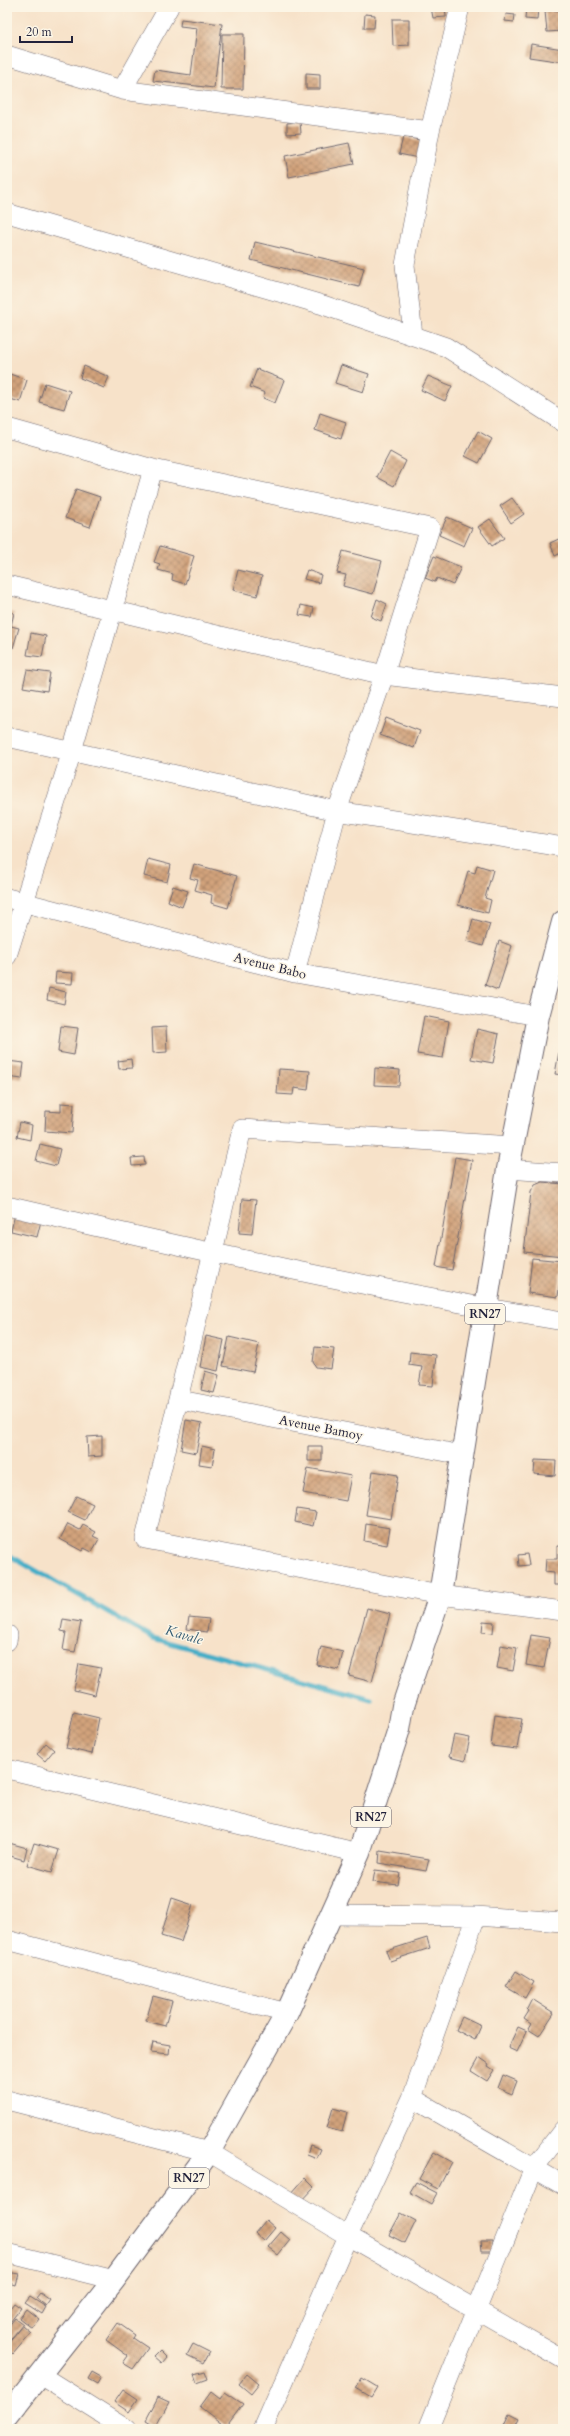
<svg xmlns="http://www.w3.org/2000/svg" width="570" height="2436" viewBox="0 0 570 2436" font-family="Cardo,serif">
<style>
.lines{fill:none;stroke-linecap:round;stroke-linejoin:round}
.stream{stroke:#47aec7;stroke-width:5}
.building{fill:url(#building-cross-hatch)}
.minor-casing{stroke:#6d656d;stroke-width:20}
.major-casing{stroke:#6d656d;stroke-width:24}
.minor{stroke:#fff;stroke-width:19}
.major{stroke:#fff;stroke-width:22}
.labels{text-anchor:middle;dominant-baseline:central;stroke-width:3;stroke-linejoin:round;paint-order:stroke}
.shield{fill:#fcf5e5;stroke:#63616e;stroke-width:1}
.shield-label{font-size:12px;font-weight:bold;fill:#22223b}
.street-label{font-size:13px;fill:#22223b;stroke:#fcf5e5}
.water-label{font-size:14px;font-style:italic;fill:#315a73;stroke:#fcf5e5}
</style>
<defs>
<pattern id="building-cross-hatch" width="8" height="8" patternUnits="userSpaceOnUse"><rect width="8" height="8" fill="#d2a37b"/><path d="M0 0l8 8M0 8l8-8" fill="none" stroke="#aa8466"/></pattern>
</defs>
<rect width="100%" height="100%" fill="#fcf5e5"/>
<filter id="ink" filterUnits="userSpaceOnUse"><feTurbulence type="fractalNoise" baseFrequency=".025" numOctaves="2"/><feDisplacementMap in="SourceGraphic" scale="8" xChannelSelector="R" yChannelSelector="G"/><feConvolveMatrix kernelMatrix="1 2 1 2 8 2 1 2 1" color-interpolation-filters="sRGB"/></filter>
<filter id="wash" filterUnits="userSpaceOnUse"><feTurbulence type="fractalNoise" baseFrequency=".012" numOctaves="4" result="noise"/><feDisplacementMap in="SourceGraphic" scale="16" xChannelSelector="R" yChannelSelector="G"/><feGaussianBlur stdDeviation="0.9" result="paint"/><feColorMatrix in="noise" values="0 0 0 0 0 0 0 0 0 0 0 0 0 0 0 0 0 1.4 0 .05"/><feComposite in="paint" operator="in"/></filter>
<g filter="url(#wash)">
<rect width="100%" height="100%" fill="#f7e2c9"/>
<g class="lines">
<path class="stream" d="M7 1554 153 1638 371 1699"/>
</g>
<g id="blocks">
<path class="building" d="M431 7H445L446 17 433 18Z
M526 7H538L537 20 525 19Z
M563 10V31L547 32 545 11Z
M365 14 375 15 374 28H364Z
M506 14 515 15 514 22 505 21Z
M181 19 222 24 214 88 153 81 155 70 191 75 197 28 180 26Z
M392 19H409V45L393 46Z
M222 34H244L243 89H221Z
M531 44 563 49V62L529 57Z
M306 73 320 74V89H306Z
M300 122 301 133 287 134V123Z
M403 137 427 141 423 159 399 154Z
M349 143 354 164 289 177 285 156Z
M255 242 364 268 359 287 251 260Z
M341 365 369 374 363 392 335 383Z
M84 366 109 377 104 388 80 378Z
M257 369 284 380 275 403 263 398 265 393 250 387Z
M7 373 27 380 20 402 7 398Z
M428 376 452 386 445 401 421 390Z
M45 383 70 391 64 409 39 402Z
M320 413 346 422 341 439 315 430Z
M478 431 492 439 479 463 465 456Z
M390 452 406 461 394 486 377 477Z
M76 489 100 497 90 527 65 518Z
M512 498 524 514 511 523 500 506Z
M447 517 472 528 464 546 439 535Z
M490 519 504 538 492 546 478 527Z
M563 537V552L555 556 550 543Z
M160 546 194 556 185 584 172 580 173 574 158 570 160 564 154 562Z
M343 551 382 561 373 594 343 586 346 575 337 573Z
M434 556 461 567 453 585 437 578 435 582 425 578Z
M238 570 262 576 257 596 233 590Z
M307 570 321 575 319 583 304 579Z
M377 599 387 604 381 621 371 617Z
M301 605 314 608 312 617 299 615Z
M7 612 14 613 11 626 19 628 13 648 7 647Z
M31 633 46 636 42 657 27 655Z
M27 670 50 673 47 691 23 687Z
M386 718 420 731 414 748 380 735Z
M148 859 171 865 167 882 144 876Z
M194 864 237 876 228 908 211 903 212 895 195 890 198 880 190 878Z
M477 865 493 870 485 898 491 900 488 913 458 905 468 871 475 873Z
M173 886 188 891 182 907 168 901Z
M473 919 490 924 483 946 467 941Z
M499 941 512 946 498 990 485 985Z
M56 972 73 973 72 984 55 983Z
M49 988 66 992 64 1004 47 1000Z
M424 1016 449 1021 443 1058 417 1054Z
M61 1026 78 1028 74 1055 58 1052Z
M166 1027 167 1052 153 1053 152 1028Z
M477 1029 499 1034 493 1063 471 1059Z
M559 1052 563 1053V1075L555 1074Z
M131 1059 132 1068 119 1069 118 1061Z
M7 1061 24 1063 22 1079 7 1077Z
M375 1068 400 1070 399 1086 374 1085Z
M279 1069 310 1071 308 1090 294 1088 293 1095 277 1094Z
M61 1103 74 1104 72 1133 45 1131 46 1111 61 1112Z
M20 1122 32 1125 30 1140 17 1137Z
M40 1144 60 1149 56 1166 36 1161Z
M144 1157 145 1165 132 1166 131 1158Z
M455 1157 472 1160 452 1270 436 1267Z
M542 1182 563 1184V1256L524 1252 531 1192 535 1185Z
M242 1199 256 1200 252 1234 239 1233Z
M15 1214 41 1221 37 1237 11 1231Z
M532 1258 562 1261 558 1297 528 1293Z
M206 1336 224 1340 218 1371 200 1367Z
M229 1337 259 1344 253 1372 223 1366Z
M315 1347 334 1349 331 1369 316 1367 313 1362Z
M410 1352 436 1355 433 1386 419 1385 422 1367 409 1365Z
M205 1371 219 1375 214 1393 201 1390Z
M186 1420 202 1423 196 1453 181 1450Z
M102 1436V1456L88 1457 87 1437Z
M202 1446 215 1449 212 1466 199 1464Z
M308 1446H322V1461H308Z
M535 1460 556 1461 555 1476 534 1474Z
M308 1468 351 1476 346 1501 303 1493Z
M373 1471 398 1475 391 1519 366 1515Z
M76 1496 93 1504 85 1520 68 1512Z
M297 1509 316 1512 313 1526 295 1522Z
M68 1524 80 1530 83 1525 96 1532 93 1536 99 1539 92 1552 84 1548 82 1551 60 1539Z
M366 1524 390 1528 387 1545 364 1541Z
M557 1546H563V1585H554V1573L545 1572 546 1559H557Z
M527 1554 529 1565 519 1566 518 1555Z
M367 1608 390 1614 372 1682 349 1676Z
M189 1617 209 1619 207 1632 187 1629Z
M63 1619 81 1622 75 1652 63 1650 66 1632 61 1631Z
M483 1621 494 1622 493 1633 482 1632Z
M531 1635 550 1638 544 1668 526 1665Z
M501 1645 517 1648 513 1671 497 1668Z
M321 1647 343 1652 339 1670 317 1665Z
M79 1664 101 1668 95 1695 74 1690Z
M74 1712 99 1718 92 1754 66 1748Z
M495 1715 522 1719 517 1749 491 1746Z
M454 1735 470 1738 465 1761 449 1757Z
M46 1743 54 1750 45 1761 37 1754Z
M9 1843 27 1848 24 1860 7 1855Z
M34 1843 59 1850 52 1872 27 1865Z
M380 1851 429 1859 426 1871 379 1863Z
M375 1870 400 1873 398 1885 373 1882Z
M172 1898 193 1905 181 1942 161 1936Z
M427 1938 430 1948 390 1961 386 1951Z
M516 1971 534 1982 525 1998 506 1987Z
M153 1996 172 2001 165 2026 146 2021Z
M532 1999 554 2013 539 2036 528 2029 531 2024 524 2019 529 2011 527 2009Z
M462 2017 481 2026 475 2040 456 2030Z
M518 2027 527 2031 517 2052 508 2048Z
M153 2042 170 2045 169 2054 151 2052Z
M479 2057 489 2064 488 2066 494 2070 487 2081 471 2071Z
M503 2075 517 2081 512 2094 498 2088Z
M333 2108 347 2112 342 2132 327 2128Z
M310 2145 321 2149 317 2158 307 2154Z
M434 2152 452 2162 438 2189 419 2179Z
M305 2178 314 2187 299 2203 290 2195Z
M416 2182 437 2193 431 2204 410 2192Z
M401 2213 416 2221 405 2243 389 2235Z
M266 2220 275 2228 264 2241 255 2233Z
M281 2232 290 2240 278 2255 268 2247Z
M481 2241H493V2251H482Z
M7 2272 19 2274 16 2285 7 2282Z
M40 2293 50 2300 46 2306 36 2298Z
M30 2297 46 2307 42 2314 25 2303Z
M14 2303 21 2308 7 2326V2312Z
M26 2309 39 2319 32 2328 19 2318Z
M15 2318 23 2324 7 2344V2328Z
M118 2323 135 2335 133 2338 148 2348 133 2369 123 2363 128 2356 106 2340Z
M23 2326 31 2333 13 2354 7 2348V2345Z
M193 2344 209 2352 203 2363 187 2355Z
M160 2350 167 2357 162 2363 154 2356Z
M205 2371 208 2379 197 2383 194 2374Z
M92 2372 101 2377 97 2384 88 2379Z
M247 2374 259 2384 251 2394 239 2384Z
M362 2378 377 2387 371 2397 356 2388Z
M123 2389 138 2399 129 2412 114 2402Z
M211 2392 220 2399 225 2392 243 2404 226 2427 200 2407Z
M158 2397 169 2402 155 2428 145 2422Z
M509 2414 519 2419 514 2429H502Z"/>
</g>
</g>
<g filter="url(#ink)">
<use href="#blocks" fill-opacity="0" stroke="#6d656d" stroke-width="1"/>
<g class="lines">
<g class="minor-casing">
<path id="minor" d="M7 55 122 90 430 131
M122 90 169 7
M7 213 323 305 446 347 563 422
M413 335 405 265 430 131 460 7
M7 428 153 469 430 528 384 675 337 811 295 973
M7 585 384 675 563 697
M7 737 337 811 563 847
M7 898 295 973 538 1016
M7 956 72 751 153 469
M513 1146 242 1129 145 1539 440 1595 563 1611
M508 1169 563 1173
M7 1206C191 1249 376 1290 563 1321
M180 1400 462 1455
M7 1641 8 1635
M7 1769 359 1853
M330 1915 476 1916 563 1922
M7 1940 287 2013
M412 2098 563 2185
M7 2100 209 2152 348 2236 563 2359
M7 2253 114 2280
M40 2375 126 2429
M263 2429 348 2236 412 2098 476 1916
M428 2429 534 2168 563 2130"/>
</g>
<g class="major-casing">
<path id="major" d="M7 2416 114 2280 209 2152 287 2013 359 1853 399 1729 403 1706 440 1595 508 1169 538 1016 563 922"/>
</g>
<use href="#minor" class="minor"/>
<use href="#major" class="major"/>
</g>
</g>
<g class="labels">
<g class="shield">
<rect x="465" y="1304" width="40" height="20" rx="3"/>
<rect x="351" y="1807" width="40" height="20" rx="3"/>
<rect x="169" y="2168" width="40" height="20" rx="3"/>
</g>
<g class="shield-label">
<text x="485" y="1314">RN27</text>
<text x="371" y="1817">RN27</text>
<text x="189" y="2178">RN27</text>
</g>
<g class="street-label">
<text transform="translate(270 966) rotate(14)">Avenue Babo</text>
<text transform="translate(321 1428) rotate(11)">Avenue Bamoy</text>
</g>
<g class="water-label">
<text transform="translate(184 1635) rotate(16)">Kavale</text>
</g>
</g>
<rect width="570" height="2436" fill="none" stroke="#fcf5e5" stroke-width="24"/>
<path d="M20 36v6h52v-6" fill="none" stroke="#22223b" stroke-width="2"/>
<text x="26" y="36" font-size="12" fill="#22223b" stroke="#fcf5e5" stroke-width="3" paint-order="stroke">20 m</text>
</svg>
